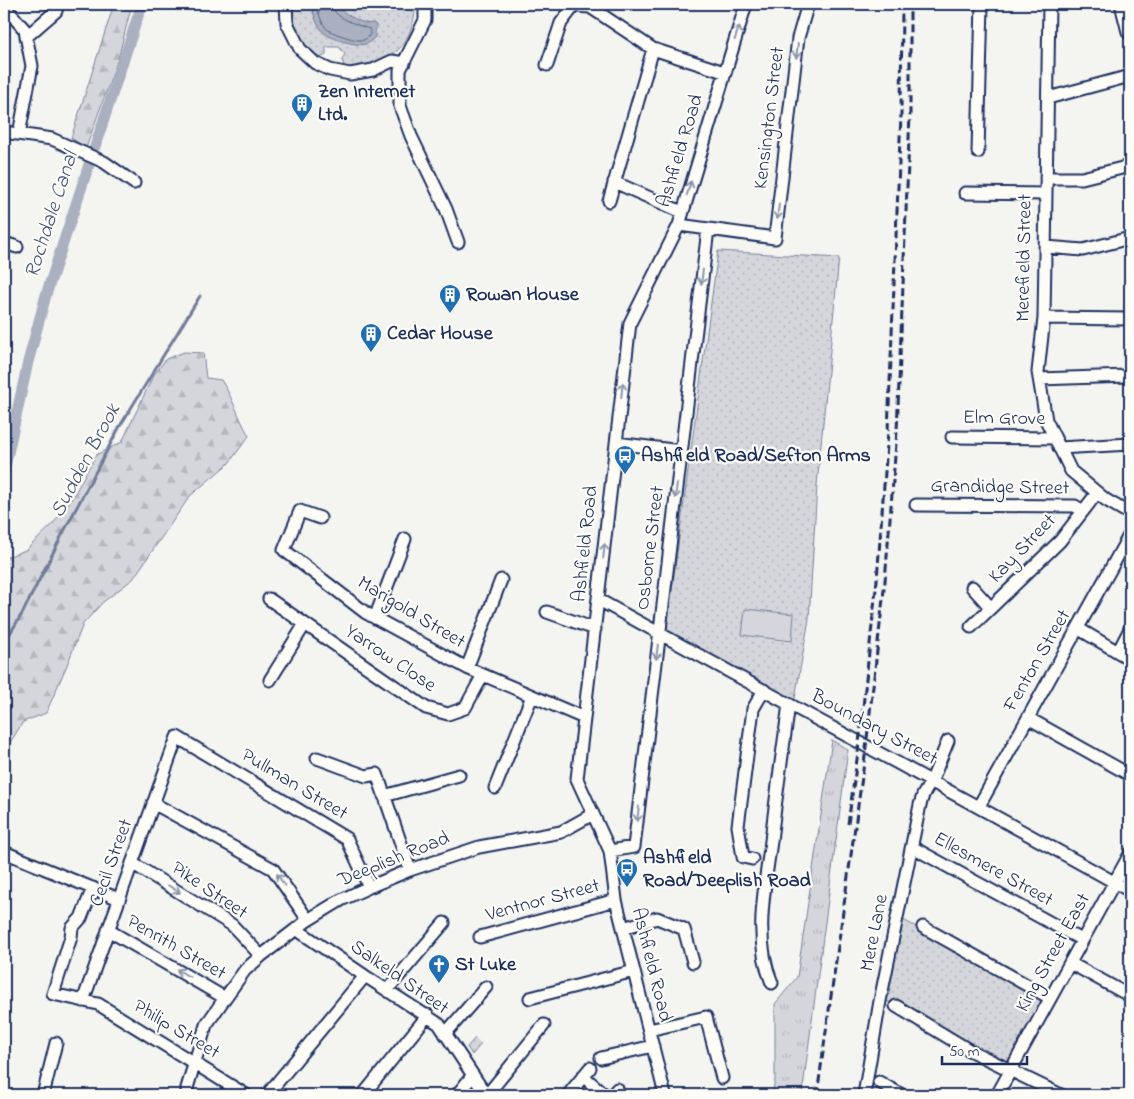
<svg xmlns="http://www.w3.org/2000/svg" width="1134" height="1099" viewBox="0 0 1134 1099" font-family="'Indie Flower',sans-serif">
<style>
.grass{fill:url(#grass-tufts);stroke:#78829c}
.forest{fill:url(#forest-firs);stroke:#78829c}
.park{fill:url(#park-dots);stroke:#78829c}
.pitch{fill:#d4d6db;stroke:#78829c}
.water{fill:#aab0bf;stroke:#717c98}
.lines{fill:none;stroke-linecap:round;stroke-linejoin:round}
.shore{stroke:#546385;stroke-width:1}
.stream{stroke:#717c98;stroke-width:3}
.canal{stroke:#aab0bf;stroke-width:11}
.minor-casing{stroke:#1b2f5e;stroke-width:15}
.minor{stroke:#fdfcf7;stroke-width:11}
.rail{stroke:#1b2f5e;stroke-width:3;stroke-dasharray:8 4;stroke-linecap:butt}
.oneway{stroke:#8c96aa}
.labels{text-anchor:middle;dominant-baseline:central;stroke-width:4.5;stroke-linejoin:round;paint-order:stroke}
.poi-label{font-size:20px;font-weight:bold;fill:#1b2f5e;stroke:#fdfcf7;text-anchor:start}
.street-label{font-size:20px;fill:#1b2f5e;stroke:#fdfcf7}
.water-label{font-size:21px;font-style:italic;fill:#46567b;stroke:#fdfcf7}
</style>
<defs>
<pattern id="grass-tufts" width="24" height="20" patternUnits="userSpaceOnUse" patternTransform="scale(1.25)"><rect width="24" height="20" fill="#d4d6db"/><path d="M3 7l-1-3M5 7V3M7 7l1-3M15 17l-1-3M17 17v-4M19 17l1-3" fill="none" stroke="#b5b8be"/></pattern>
<pattern id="forest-firs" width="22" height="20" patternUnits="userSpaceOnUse" patternTransform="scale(1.25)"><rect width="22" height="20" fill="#d4d6db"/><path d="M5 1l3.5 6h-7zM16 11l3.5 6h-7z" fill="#b5b8be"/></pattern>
<pattern id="park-dots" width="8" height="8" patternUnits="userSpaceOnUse" patternTransform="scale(1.25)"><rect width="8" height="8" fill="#d4d6db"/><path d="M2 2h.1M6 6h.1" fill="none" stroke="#b5b8be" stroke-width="1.8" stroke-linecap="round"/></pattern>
</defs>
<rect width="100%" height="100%" fill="#f4f4f1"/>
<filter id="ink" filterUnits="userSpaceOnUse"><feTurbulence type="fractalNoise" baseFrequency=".02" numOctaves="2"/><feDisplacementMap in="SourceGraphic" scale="10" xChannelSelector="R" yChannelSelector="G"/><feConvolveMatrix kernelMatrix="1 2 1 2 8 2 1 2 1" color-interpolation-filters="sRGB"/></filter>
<g filter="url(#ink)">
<path class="grass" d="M832 740 848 750 802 1095H772L775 1080V1004L797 977Z"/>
<path class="forest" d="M114 4H132L118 59 86 148 71 138Z
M184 352 203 353 206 378 221 380C233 398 238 417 249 436L229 463 190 496 133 579 103 602 83 624 67 665 46 713 23 722 4 752V558L26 550 52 525 71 500 96 455 122 442 153 376 166 359Z"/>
<path class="park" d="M291 4H416C412 50 389 65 345 69L342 60 345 54 339 47H326V55L318 59C300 39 292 31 291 4Z
M718 251 839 258 817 485 809 619 794 704 666 634Z
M898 917 1047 999 1011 1067 968 1046 883 999Z
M475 1038 481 1044 472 1055 467 1047Z"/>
<path class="pitch" d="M745 609 794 614 792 641 742 635Z"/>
<path class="water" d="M313 4H340L339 9C348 14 362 26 373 23L376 25 375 37C372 40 369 43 366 44 358 47 329 38 324 33 317 25 312 14 313 4Z"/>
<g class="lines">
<path class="shore" d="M317 4C317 11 322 25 328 30 333 33 358 42 364 40 366 39 369 36 370 35V29C362 27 340 19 335 12 333 9 334 7 335 4"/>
<path class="stream" d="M4 643 22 614 63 533 120 426 200 296"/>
<path class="canal" d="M4 471 28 362 46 295 142 4"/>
<g class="minor-casing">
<path id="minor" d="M286 4 287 23 300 49 315 63 330 70 350 74 373 70 392 61 404 63
M425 4V20L400 70V106L411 136 446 209 458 242
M1049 4 1044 318 1038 372 1046 420 1071 471 1106 500 1130 514
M1121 4 1128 32
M4 6 25 30 32 66 19 134
M26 37 56 11 58 4
M547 65 561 23 574 6 590 7 653 49 724 72
M1048 98 1130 76
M4 132 52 139 104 162 134 183
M978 152 982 4
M1046 178H1082L1130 166
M614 182 682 212
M965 193 1046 194
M609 201 653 49
M679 225 775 238 798 38 808 4
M4 243 17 247
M1046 247 1083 250 1130 238
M1044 318 1130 319
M1039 379 1128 376
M952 437 1055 438
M616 443 681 451
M1059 448 1130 444
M916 505 1075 506 1083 511
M320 518 300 511 284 550 366 613 467 668 584 718
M972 587 991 608
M269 599 426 708 448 714 465 708 483 675
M599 600C775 698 954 792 1130 891
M547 612 595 629
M375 618 405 539
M971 627 1060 541 1097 493
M1079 629 1130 659
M1118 652 1130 629
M467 668 501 580
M270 680 305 624
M1028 718 1130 775
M317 758 366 776 377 774 410 870
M495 788 532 696
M384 796 459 775
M153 803 273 869 308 920
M979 806 1130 534
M912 847 1082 940
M610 851 634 847 708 229
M4 852 119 899
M752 859 743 857 738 826 753 709 764 690
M132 863 232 925 261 956
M93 888 81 918 72 928 71 937 53 994 98 1004 246 1095
M923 927 1050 998
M623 928 657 918 684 929 693 962
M296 929 365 976 439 1024 486 1095
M108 930 225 998
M480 937 616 900
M1070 963 1130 996
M772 983C753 939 765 887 771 841 776 795 783 750 789 704
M387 990 444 923
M530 998 634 971
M83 1001 177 737 347 839 369 887
M896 1006 969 1050 1061 1095
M649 1030 706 1017 722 1078
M445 1034 486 987
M601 1058 653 1046
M583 1076 605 1095
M879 1082 902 1095
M43 1095 56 1043
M187 1095V1088L206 1025 225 998 245 970 261 956 308 920 341 900 369 887 410 870 479 847 561 832 593 814
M267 1095 365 976
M363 1095 428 1015
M457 1095 473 1075
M487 1095 544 1025
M568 1095 590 1068
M612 1095 617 1089
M665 1095 616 900 610 851 577 779 630 323 679 225 746 4
M864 1095 880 1001 920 805 923 795 932 780 948 741
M997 1095 1130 854"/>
</g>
<use href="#minor" class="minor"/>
<path class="rail" d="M848 824 858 752 877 580 888 431 901 114 902 4
M817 1095 865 756 885 581 897 431 910 114V4"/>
</g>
<defs><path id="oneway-shaft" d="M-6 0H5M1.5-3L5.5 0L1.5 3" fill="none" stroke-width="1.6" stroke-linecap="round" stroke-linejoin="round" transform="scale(1.25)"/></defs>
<g class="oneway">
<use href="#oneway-shaft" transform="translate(737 33) rotate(-72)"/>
<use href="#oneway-shaft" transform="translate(797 51) rotate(97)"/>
<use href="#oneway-shaft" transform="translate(689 188) rotate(-73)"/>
<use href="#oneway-shaft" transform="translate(778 212) rotate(97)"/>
<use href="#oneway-shaft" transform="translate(702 277) rotate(97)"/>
<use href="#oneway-shaft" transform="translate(622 390) rotate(-84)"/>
<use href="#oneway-shaft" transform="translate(676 491) rotate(97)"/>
<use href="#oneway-shaft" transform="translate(604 551) rotate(-84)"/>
<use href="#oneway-shaft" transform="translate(657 652) rotate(97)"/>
<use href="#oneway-shaft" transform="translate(638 814) rotate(97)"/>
<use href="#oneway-shaft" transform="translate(281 880) rotate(-124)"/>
<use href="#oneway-shaft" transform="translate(174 889) rotate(32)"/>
<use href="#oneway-shaft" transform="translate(183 973) rotate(-150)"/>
</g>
</g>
<defs>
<g id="building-pin" transform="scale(1.125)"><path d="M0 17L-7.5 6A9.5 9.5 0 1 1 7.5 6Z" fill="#1f6fb2" stroke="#fdfcf7"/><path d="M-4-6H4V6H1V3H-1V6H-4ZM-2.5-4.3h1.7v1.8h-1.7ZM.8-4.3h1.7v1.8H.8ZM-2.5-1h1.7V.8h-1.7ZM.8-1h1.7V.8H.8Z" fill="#fff"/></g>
<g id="bus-pin" transform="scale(1.125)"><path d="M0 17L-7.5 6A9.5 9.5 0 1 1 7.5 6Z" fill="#1f6fb2" stroke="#fdfcf7"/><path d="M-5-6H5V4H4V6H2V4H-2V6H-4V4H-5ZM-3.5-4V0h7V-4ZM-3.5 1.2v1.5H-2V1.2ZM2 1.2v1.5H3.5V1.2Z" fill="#fff"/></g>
<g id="church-pin" transform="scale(1.125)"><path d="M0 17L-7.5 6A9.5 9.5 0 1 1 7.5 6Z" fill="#1f6fb2" stroke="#fdfcf7"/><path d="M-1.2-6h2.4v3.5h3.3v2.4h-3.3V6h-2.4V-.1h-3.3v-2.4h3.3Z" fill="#fff"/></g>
</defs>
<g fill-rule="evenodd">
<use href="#building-pin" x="302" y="104"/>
<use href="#building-pin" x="450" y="295"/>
<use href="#building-pin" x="371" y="334"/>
<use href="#bus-pin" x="625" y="456"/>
<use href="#bus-pin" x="627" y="869"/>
<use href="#church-pin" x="439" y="965"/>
</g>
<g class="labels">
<g class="poi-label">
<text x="318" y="92">Zen Internet<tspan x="318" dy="23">Ltd.</tspan></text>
<text x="466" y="295">Rowan House</text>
<text x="387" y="334">Cedar House</text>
<text x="641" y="456">Ashfield Road/Sefton Arms</text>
<text x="643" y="858">Ashfield<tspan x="643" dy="23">Road/Deeplish Road</tspan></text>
<text x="455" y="965">St Luke</text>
</g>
<g class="street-label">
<text transform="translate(770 118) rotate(-83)">Kensington Street</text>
<text transform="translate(681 151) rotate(-73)">Ashfield Road</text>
<text transform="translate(1025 258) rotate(-89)">Merefield Street</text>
<text transform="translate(1004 419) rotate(1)">Elm Grove</text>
<text transform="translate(1000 488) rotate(1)">Grandidge Street</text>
<text transform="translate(586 544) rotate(-84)">Ashfield Road</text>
<text transform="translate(651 548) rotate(-83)">Osborne Street</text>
<text transform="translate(1023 549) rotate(-46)">Kay Street</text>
<text transform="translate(411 613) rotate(31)">Marigold Street</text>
<text transform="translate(390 659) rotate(34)">Yarrow Close</text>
<text transform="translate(1038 661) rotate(-60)">Fenton Street</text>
<text transform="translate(874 728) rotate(28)">Boundary Street</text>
<text transform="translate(294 785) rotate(31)">Pullman Street</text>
<text transform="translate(394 860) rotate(-22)">Deeplish Road</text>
<text transform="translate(112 863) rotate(-70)">Cecil Street</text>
<text transform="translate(993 870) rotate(29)">Ellesmere Street</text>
<text transform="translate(209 891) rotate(34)">Pike Street</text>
<text transform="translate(543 901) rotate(-15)">Ventnor Street</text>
<text transform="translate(875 933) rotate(-79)">Mere Lane</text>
<text transform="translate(176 948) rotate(30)">Penrith Street</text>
<text transform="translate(1054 953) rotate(-61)">King Street East</text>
<text transform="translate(651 965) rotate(76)">Ashfield Road</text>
<text transform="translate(399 978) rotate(35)">Salkeld Street</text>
<text transform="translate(176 1030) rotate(31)">Philip Street</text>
</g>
<g class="water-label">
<text transform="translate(52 215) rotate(-72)">Rochdale Canal</text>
<text transform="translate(86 461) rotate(-62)">Sudden Brook</text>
</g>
</g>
<rect width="1134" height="1099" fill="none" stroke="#fdfcf7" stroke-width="20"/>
<rect x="10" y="10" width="1114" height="1079" fill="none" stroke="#1b2f5e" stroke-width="2" filter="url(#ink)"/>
<path d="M942 1056v8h85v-8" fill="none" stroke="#1b2f5e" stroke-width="2.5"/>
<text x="949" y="1056" font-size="15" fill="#1b2f5e" stroke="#fdfcf7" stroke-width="4" paint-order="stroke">50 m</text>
</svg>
